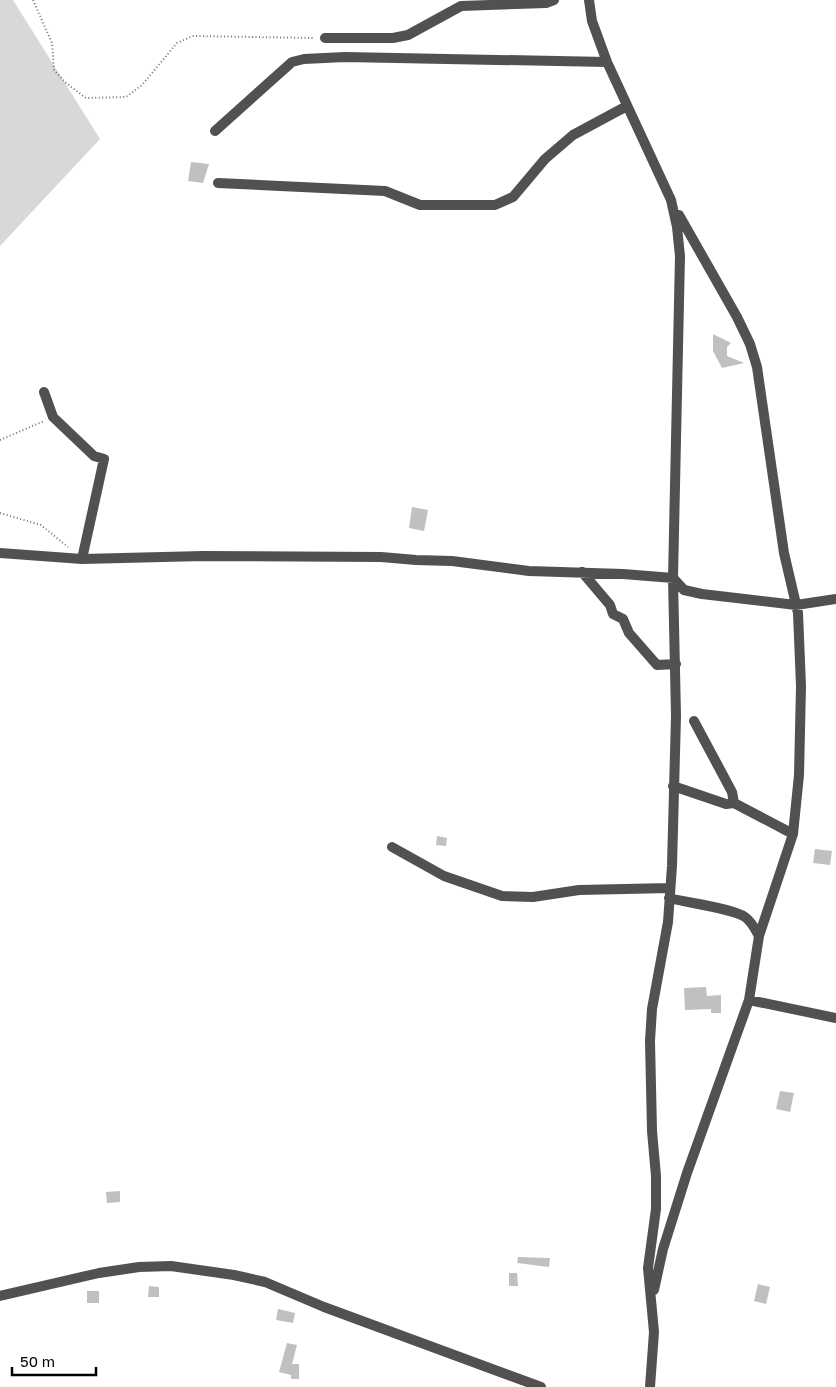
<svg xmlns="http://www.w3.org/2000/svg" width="836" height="1387" viewBox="0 0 836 1387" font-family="'Golos Text',sans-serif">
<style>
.green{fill:#d8d8d8}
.building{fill:#c0c0c0}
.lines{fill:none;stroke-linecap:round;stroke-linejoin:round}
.path{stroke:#737373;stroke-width:2;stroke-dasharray:1 2.5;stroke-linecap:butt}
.street{stroke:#515151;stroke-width:10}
</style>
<rect width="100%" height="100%" fill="#fff"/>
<path class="green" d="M0 0H13L100 139 0 246Z"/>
<path class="building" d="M191 162 209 164 203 183 188 181Z
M713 334 731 343 727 347V356L744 363 722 368 713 351Z
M412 507 428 510 424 531 409 528Z
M437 836 447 838 446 846 436 845Z
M815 849 832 851 830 865 813 863Z
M706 987 707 996 721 995V1013H711V1009L685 1010 684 988Z
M780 1091 794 1093 790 1112 776 1109Z
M120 1191V1202L107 1203 106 1192Z
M518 1257 550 1258 549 1267 517 1263Z
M509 1273H517L518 1286H509Z
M758 1284 770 1287 766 1304 754 1301Z
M149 1286 159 1287V1297H148Z
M87 1291H99V1303H87Z
M278 1309 295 1313 293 1323 276 1320Z
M287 1343 297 1345 292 1364H299V1379H291V1375L279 1372Z"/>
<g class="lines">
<path class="path" d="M33 0 52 43 54 70 66 83 86 98 126 97 142 85 177 43 193 36 315 38
M0 440 44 421
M0 513 41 525 68 547"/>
<path class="street" d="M589 0 592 21 607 62 671 200 677 227 680 256 673 578 676 716 672 866 668 922 652 1009 650 1041 652 1131 656 1176V1209L648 1268 654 1332 650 1387
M325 38H393L408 35 461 6 546 3 554 0
M215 131 292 62 304 59 345 57 607 62
M218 183 385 191 420 205H495L513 197 545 159 573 135 627 106
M44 392 53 417 94 456 104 459 82 559
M0 553 82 559 203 556 381 557 416 560 452 561 529 571 623 574 673 578 684 590 702 594 796 605 836 599
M582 572 610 605 613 614 623 619 629 633 657 665 676 664
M694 721 732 792 734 803
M673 786 726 804 734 803 793 834
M392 847 444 876 502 896 533 897 579 890 670 888
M669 898C688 903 732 908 745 917 752 922 755 929 759 936
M749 1000 836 1018
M654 1290 663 1249 687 1173 749 1000 759 936 793 834 799 775 801 686 798 613 784 553 757 367 750 344 737 317 679 215
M0 1296 99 1273 139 1267 171 1266 234 1275 265 1282 324 1307 541 1387"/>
</g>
<path d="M12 1367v8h84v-8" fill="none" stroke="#000000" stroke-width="2.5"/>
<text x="20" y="1367" font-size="15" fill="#000000" stroke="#ffffff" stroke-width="4" paint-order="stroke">50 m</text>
</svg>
